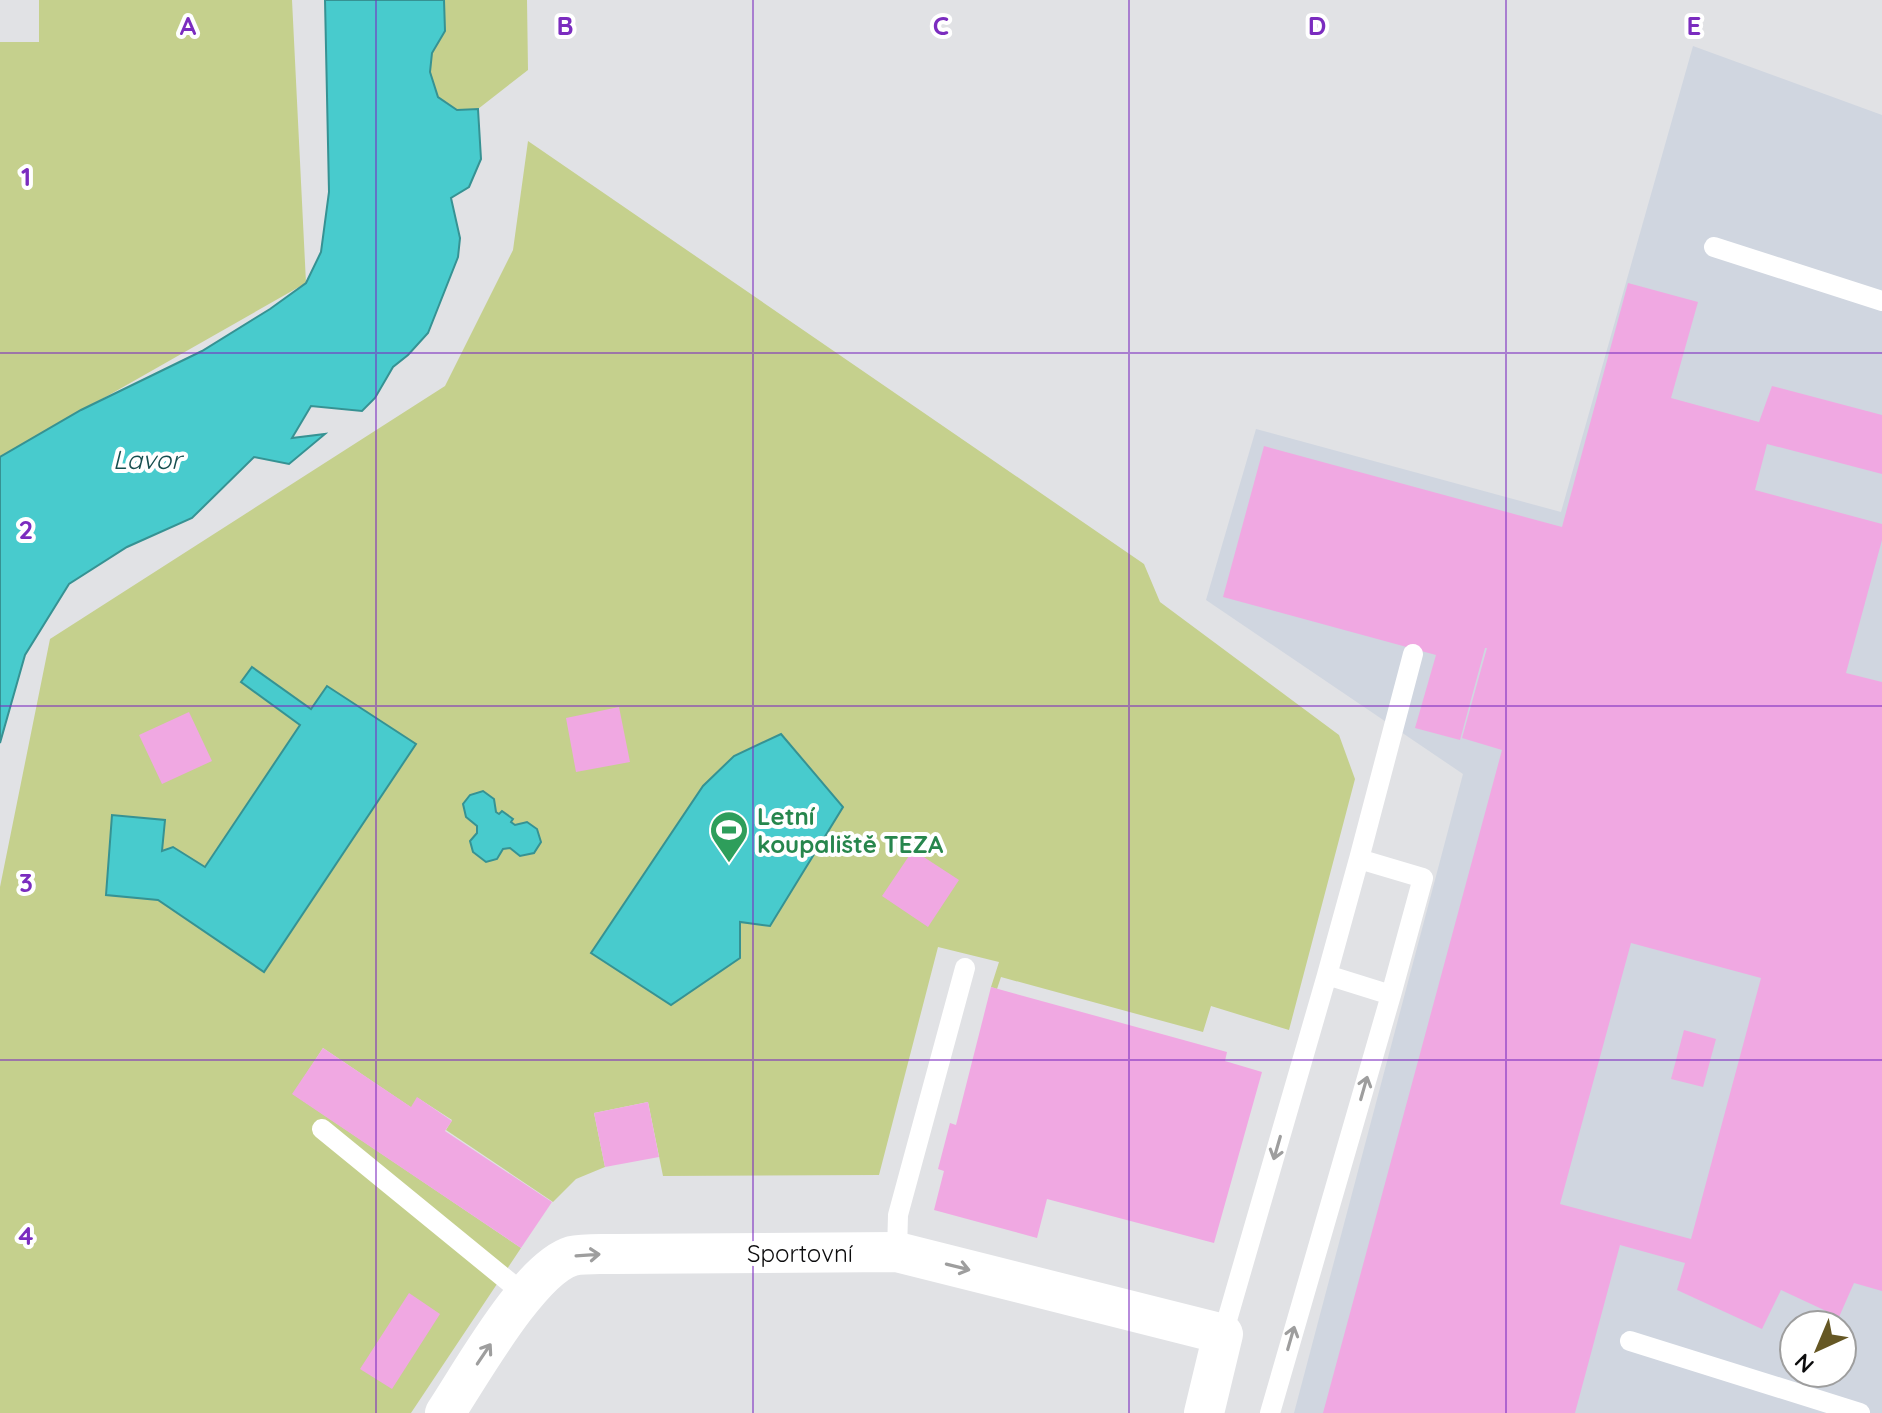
<svg xmlns="http://www.w3.org/2000/svg" width="1882" height="1413" viewBox="0 0 1882 1413" font-family="Quicksand,sans-serif">
<style>
.built{fill:#d0d6e0;fill-rule:evenodd}
.green{fill:#c5d08d}
.water{fill:#48cbcd;stroke:#369293;stroke-width:2}
.building{fill:#f0a8e2;fill-rule:evenodd}
.lines{fill:none;stroke-linecap:round;stroke-linejoin:round}
.service{stroke:#fff;stroke-width:20}
.minor{stroke:#fff;stroke-width:40}
.oneway{stroke:#9e9e9e}
.grid{fill:none;stroke:#7b2cbf;stroke-width:2;stroke-opacity:0.55}
.labels{text-anchor:middle;dominant-baseline:central;stroke-width:8;stroke-linejoin:round;paint-order:stroke}
.leisure-label{font-size:24px;font-weight:bold;fill:#27864d;stroke:#fff;text-anchor:start}
.street-label{font-size:24px;fill:#0c0c0d;stroke:#fff}
.water-label{font-size:26px;font-style:italic;fill:#164e4f;stroke:#fff}
.grid-label{font-size:26px;text-anchor:middle;font-weight:bold;fill:#7b2cbf;stroke:#fff;stroke-width:8;stroke-linejoin:round;paint-order:stroke}
</style>
<rect width="100%" height="100%" fill="#e1e2e5"/>
<path class="built" d="M1693 46 1882 115V1413H1294L1463 774 1206 600 1256 429 1561 512ZM1794 1325H1842V1373H1794Z"/>
<path class="green" d="M39 0H292L306 283 0 457V42H39Z
M444 0H527L528 70 478 109 457 110 438 97 430 72 432 53 445 31Z
M528 141 1144 564 1160 602 1339 735 1355 779 1289 1030 1211 1006 1203 1032 1001 977 997 989 991 987 999 962 938 947 879 1175 663 1176 648 1102 594 1113 605 1167 576 1179 553 1202 446 1130 452 1120 418 1098 412 1108 323 1048 293 1094 521 1248 411 1413H0V887L50 639 445 386 513 250Z"/>
<path class="water" d="M325 0H444L445 31 432 53 430 72 438 97 457 110 478 109 481 159 469 187 451 198 460 238 458 257 428 333 408 355 393 367 375 398 362 411 311 406 292 438 325 434 289 464 254 457 192 518 127 547 69 584 25 655 0 743V457L81 410 202 351 270 309 306 283 321 252 329 192Z
M252 667 311 709 327 686 416 744 264 972 158 900 106 895 112 815 165 820 162 851 173 847 205 867 300 725 241 682Z
M781 734 843 807 770 926 740 922V958L671 1005 591 953 703 786 734 756Z
M483 791 494 799 496 812 499 814 502 811 513 819 511 822 515 825 527 822 537 829 541 842 534 853 520 856 510 848 503 849 497 859 486 862 473 852 470 841 477 833V826L466 817 463 804 470 795Z"/>
<path class="building" d="M1628 283 1698 302 1671 398 1759 422 1772 386 1882 415V474L1767 444 1755 490 1882 524V540L1846 673 1882 682V1291L1854 1283 1839 1317 1781 1290 1762 1329 1677 1290 1685 1263 1620 1245 1575 1413H1323L1502 750 1462 738 1487 648H1485L1460 740 1415 728 1436 655 1223 597 1264 446 1562 527ZM1631 943 1761 978 1691 1239 1560 1204Z
M619 707 630 762 576 772 566 718Z
M189 712 212 761 162 784 139 735Z
M913 850 959 880 928 927 882 896Z
M991 987 1227 1052 1225 1061 1262 1072 1214 1243 1047 1199 1037 1238 934 1210 944 1171 938 1169 950 1123 956 1125Z
M1684 1030 1716 1039 1703 1087 1671 1079Z
M323 1048 411 1107 417 1097 452 1121 445 1131 552 1202 521 1248 292 1094Z
M648 1102 659 1157 605 1167 594 1113Z
M409 1293 440 1314 392 1389 360 1369Z"/>
<g class="lines">
<path class="service" d="M1714 247 1882 301
M1359 859 1413 654
M1327 975 1359 859 1423 878 1391 995
M322 1129 524 1294
M897 1252 898 1215 965 968
M1223 1334 1327 975 1391 995 1270 1413
M1630 1341 1860 1413"/>
<path class="minor" d="M445 1413C471 1374 529 1269 572 1256 584 1253 602 1254 615 1254L897 1252 1223 1334 1204 1413"/>
</g>
<defs><path id="oneway-shaft" d="M-6 0H5M1.5-3L5.5 0L1.5 3" fill="none" stroke-width="1.6" stroke-linecap="round" stroke-linejoin="round" transform="scale(2)"/></defs>
<g class="oneway">
<use href="#oneway-shaft" transform="translate(1364 1088) rotate(-74)"/>
<use href="#oneway-shaft" transform="translate(1277 1148) rotate(106)"/>
<use href="#oneway-shaft" transform="translate(588 1255) rotate(-4)"/>
<use href="#oneway-shaft" transform="translate(958 1267) rotate(14)"/>
<use href="#oneway-shaft" transform="translate(1291 1338) rotate(-74)"/>
<use href="#oneway-shaft" transform="translate(484 1354) rotate(-56)"/>
</g>
<path class="grid" d="M376 0V1413M753 0V1413M1129 0V1413M1506 0V1413M0 353H1882M0 706H1882M0 1060H1882"/>
<defs>
<g id="stadium-pin" transform="scale(2)"><path d="M0 17L-7.5 6A9.5 9.5 0 1 1 7.5 6Z" fill="#2e9e5b" stroke="#fff"/><path d="M0-5a6.5 5 0 1 0 0 10a6.5 5 0 1 0 0-10ZM-3.5-1.8h7v3.6h-7Z" fill="#fff"/></g>
</defs>
<g fill-rule="evenodd">
<use href="#stadium-pin" x="729" y="830"/>
</g>
<g class="labels">
<g class="leisure-label">
<text x="757" y="816">Letní<tspan x="757" dy="28">koupaliště TEZA</tspan></text>
</g>
<g class="street-label">
<text x="800" y="1253">Sportovní</text>
</g>
<g class="water-label">
<text x="147" y="459">Lavor</text>
</g>
</g>
<g class="grid-label">
<text x="188" y="35">A</text>
<text x="565" y="35">B</text>
<text x="941" y="35">C</text>
<text x="1317" y="35">D</text>
<text x="1694" y="35">E</text>
<text x="26" y="186">1</text>
<text x="26" y="539">2</text>
<text x="26" y="892">3</text>
<text x="26" y="1245">4</text>
</g>
<g transform="translate(1818 1349) rotate(224)"><circle r="38" fill="#ffffff" stroke="#9e9e9e" stroke-width="2"/>
<path d="M0-6L14 30L0 20L-14 30Z" fill="#655724"/>
<text y="-12" font-size="22" font-weight="bold" text-anchor="middle" fill="#0c0c0d">N</text>
</g>
</svg>
